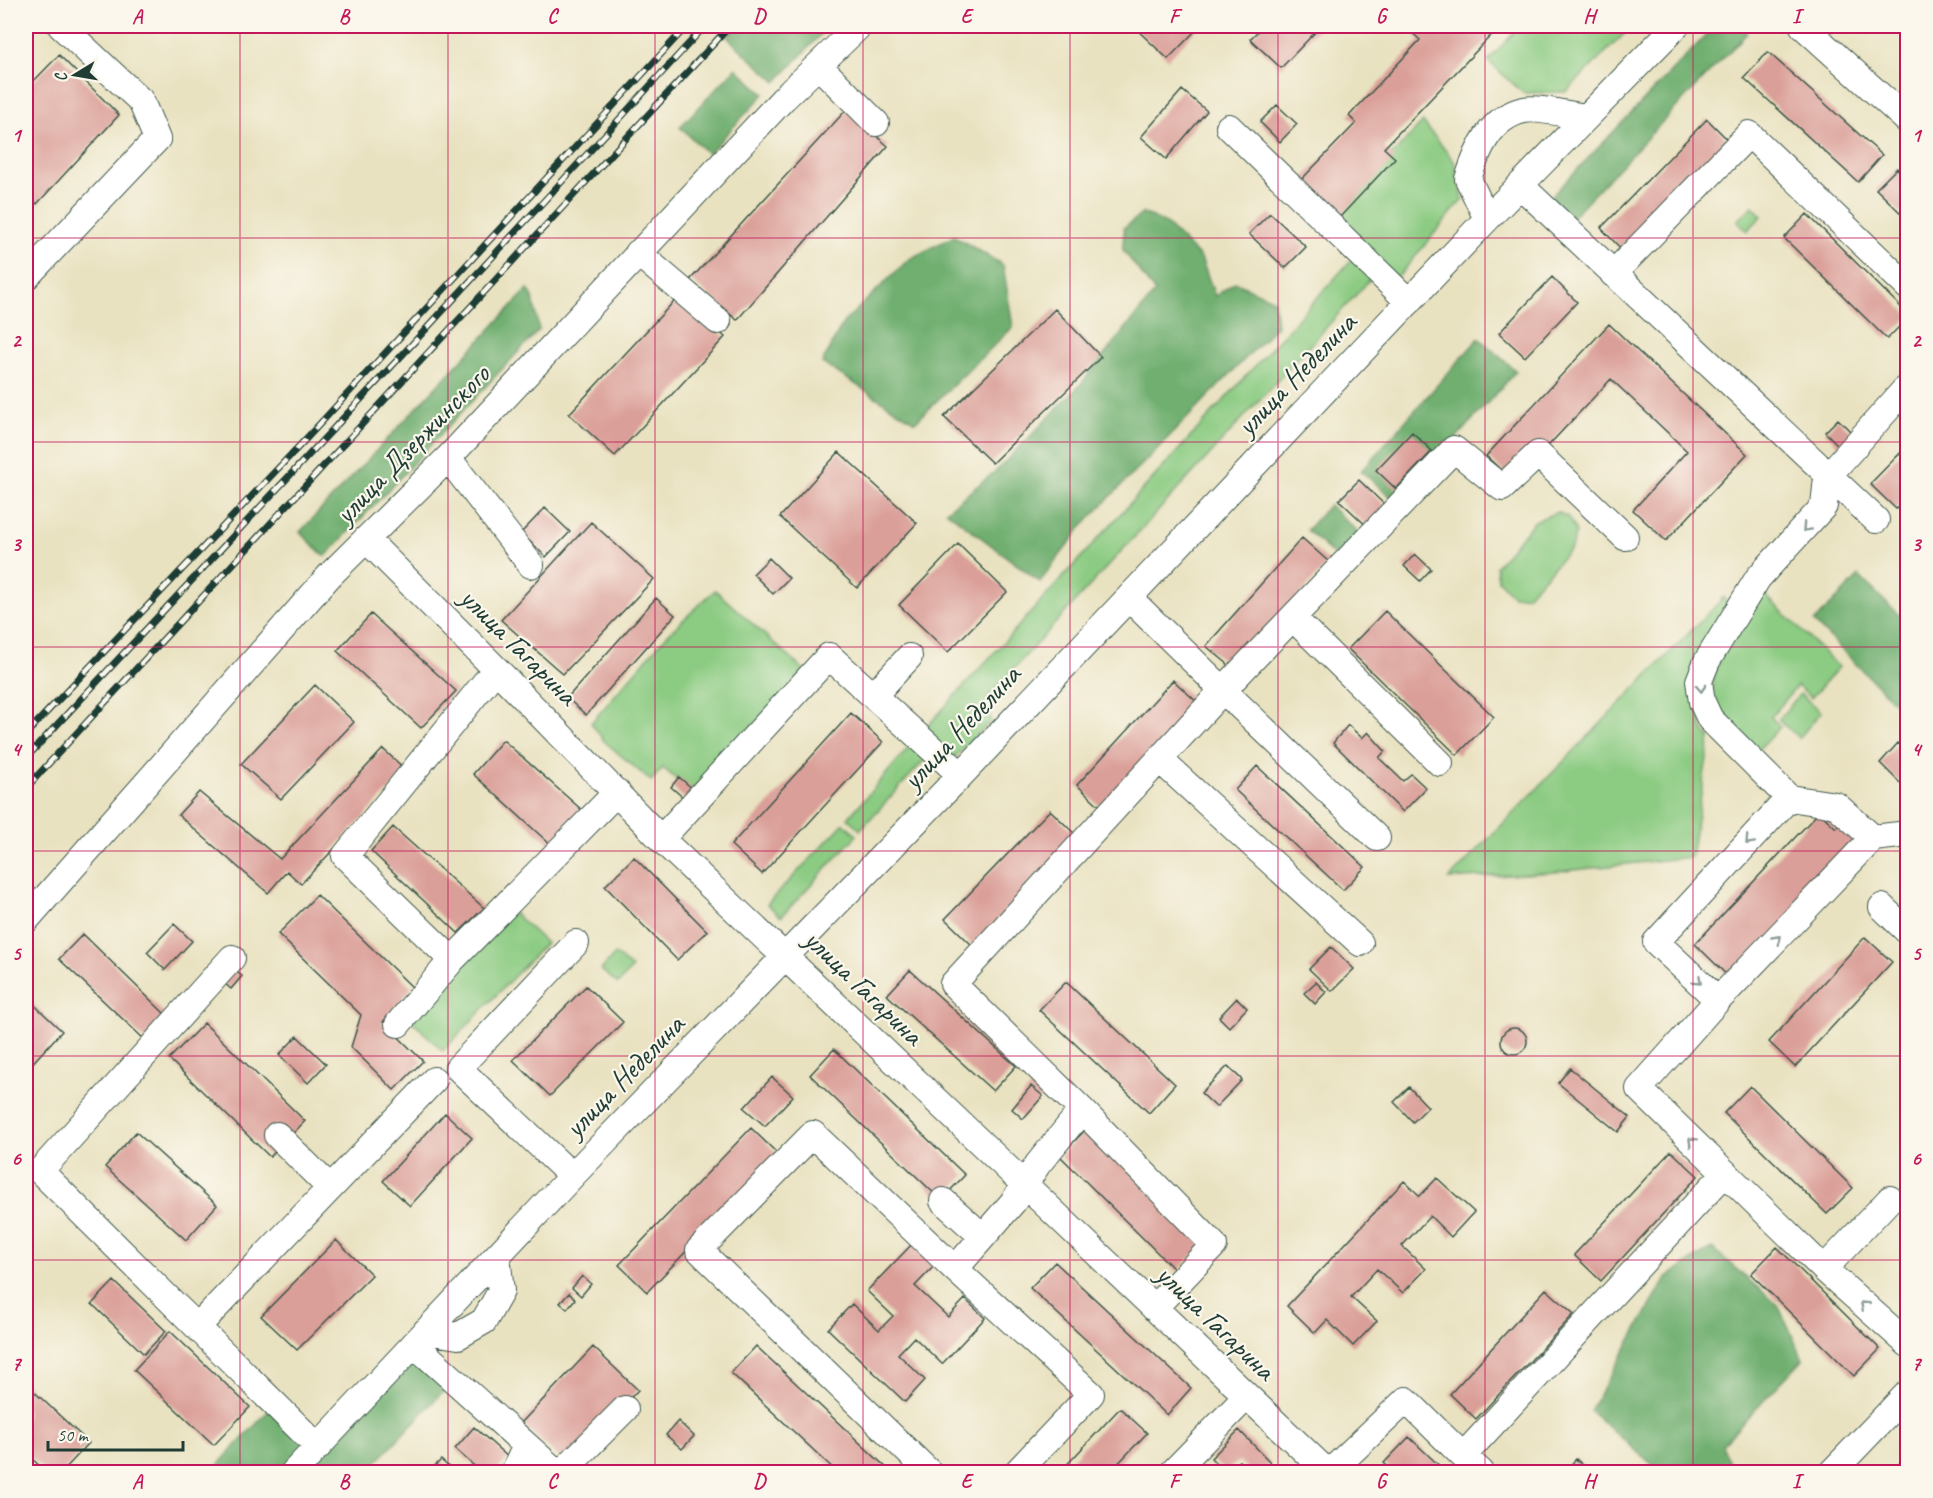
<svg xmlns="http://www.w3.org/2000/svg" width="1933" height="1498" viewBox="0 0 1933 1498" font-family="Caveat,sans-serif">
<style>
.green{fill:#8bcb82;stroke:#55845b;stroke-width:1.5}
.forest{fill:#70af70;stroke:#487652;stroke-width:1.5}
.building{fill:#da9f98}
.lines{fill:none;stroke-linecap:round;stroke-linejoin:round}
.minor-casing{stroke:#3d5649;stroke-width:28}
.minor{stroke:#fff;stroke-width:26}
.rail-casing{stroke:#1f3d34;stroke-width:7}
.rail{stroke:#fbf7ec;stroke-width:4.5;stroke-dasharray:14;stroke-linecap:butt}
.oneway{stroke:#8f9e9a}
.grid{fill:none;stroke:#c2185b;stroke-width:1.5;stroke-opacity:0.55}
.labels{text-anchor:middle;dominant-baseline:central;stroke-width:4.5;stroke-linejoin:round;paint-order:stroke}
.street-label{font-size:30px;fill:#1f3d34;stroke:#fbf7ec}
.neatline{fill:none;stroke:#c2185b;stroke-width:2}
.grid-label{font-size:20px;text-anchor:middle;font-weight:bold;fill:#c2185b}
</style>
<rect width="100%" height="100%" fill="#fbf7ec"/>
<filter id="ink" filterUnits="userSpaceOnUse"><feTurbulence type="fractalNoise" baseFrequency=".0167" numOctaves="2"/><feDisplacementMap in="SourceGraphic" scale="12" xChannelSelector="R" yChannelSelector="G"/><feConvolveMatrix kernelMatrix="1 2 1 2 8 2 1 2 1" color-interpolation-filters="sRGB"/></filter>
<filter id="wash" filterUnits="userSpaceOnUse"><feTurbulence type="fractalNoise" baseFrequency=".008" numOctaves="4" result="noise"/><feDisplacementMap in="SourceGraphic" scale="24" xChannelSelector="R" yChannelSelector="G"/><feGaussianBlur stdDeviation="1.35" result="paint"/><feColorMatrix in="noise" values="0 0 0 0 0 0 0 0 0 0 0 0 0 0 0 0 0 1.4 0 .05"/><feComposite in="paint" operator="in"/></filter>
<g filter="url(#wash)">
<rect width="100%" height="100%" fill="#e9e2c1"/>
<path class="green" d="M1520 26H1632L1566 92 1523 93 1488 61Z
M1423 122 1454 161 1463 199 1394 282 1331 220Z
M1753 206 1762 216 1747 231 1737 221Z
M1355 256 1375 274 987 698 991 721 953 759 923 731Z
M1557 512 1568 517 1576 532 1571 548 1528 595 1513 596 1498 580 1496 566 1535 521Z
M715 590 805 671 691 792 663 768 651 781 605 742 591 723 666 636Z
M1762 592 1839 667 1811 698 1797 686 1771 717 1780 727 1753 755C1739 740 1716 721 1713 699 1708 660 1741 622 1762 592Z
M1724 597 1729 609 1697 670 1702 728 1710 739 1691 857 1555 872 1449 879Z
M1800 694 1821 712 1799 738 1778 720Z
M917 738 933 751 860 830 848 818Z
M844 823 857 835 781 917 767 904Z
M513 912 546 943 443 1051 410 1019Z
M615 954 632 968 618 984 601 970Z"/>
<path class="forest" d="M739 26H829L776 82 727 37Z
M1715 26H1740L1747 33 1570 219 1548 200Z
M736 68 764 94 708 154 680 127Z
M1143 213 1165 223 1201 258 1215 296 1235 282 1274 300 1277 326 1083 525 1040 582 946 511 997 470 1081 384 1155 292 1123 250 1124 228Z
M954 236 1003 265 1013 327 915 422 822 363 843 323 909 259Z
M528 289 533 297 539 330 325 557 300 532Z
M1479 338 1516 371 1398 503 1361 471Z
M1329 505 1364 537 1341 562 1307 530Z
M1859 576 1907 623V715L1814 622Z
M1712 1248 1778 1305 1803 1359 1722 1445 1731 1466 1721 1472H1661L1590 1411 1667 1277Z
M414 1353 449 1385 367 1472H303Z
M271 1408 308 1446 284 1472H216L213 1470Z"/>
<g id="blocks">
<path class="building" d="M1133 26H1200L1168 59Z
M1263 26H1321L1281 68 1250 39Z
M1405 26H1500L1384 148 1395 158 1340 217 1301 180 1356 123 1349 116 1420 40Z
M1768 52 1882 155 1858 182 1744 78Z
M59 55 119 115 37 204 26 194V89Z
M1182 90 1207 111 1166 159 1141 137Z
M1277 105 1297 124 1280 142 1260 122Z
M846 110 888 146 737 320 690 280Z
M1707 119 1733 145 1626 254 1601 228Z
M1897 168 1908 179V220L1876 189Z
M1270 213 1306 247 1285 268 1249 234Z
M1807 214 1908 314V318L1887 339 1784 238Z
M1552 277 1577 302 1525 357 1499 333Z
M679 296 725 337 615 456 569 414Z
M1055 309 1101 357 992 463 944 417Z
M1609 324 1747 454 1666 541 1633 510 1687 451 1611 379 1514 482 1486 456Z
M1838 419 1853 434 1840 447 1825 432Z
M1412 432 1432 451 1396 489 1376 470Z
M1908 445V497L1896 509 1870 484Z
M839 452 917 523 857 588 780 517Z
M1359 480 1391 511 1372 531 1339 500Z
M545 508 570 532 546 557 521 533Z
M591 522 654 579 563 674 501 620Z
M1302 538 1329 562 1234 669 1206 646Z
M958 544 1007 592 948 652 899 605Z
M1415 554 1431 569 1420 581 1404 566Z
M769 558 789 578 773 594 753 574Z
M656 598 675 615 586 715 567 698Z
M1385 611 1494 717 1457 755 1348 649Z
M371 614 456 691 421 728 337 651Z
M1173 680 1199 704 1103 809 1077 785Z
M315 685 354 722 281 799 241 764Z
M851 713 883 742 762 874 731 845Z
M1348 725 1362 738 1368 732 1385 751 1379 758 1403 781 1411 774 1426 788 1403 812 1333 743Z
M503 740 583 811 552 846 473 774Z
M1898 743 1908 752V791L1880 763Z
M383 749 407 771 301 884 287 871 268 893 178 815 199 792 280 859Z
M1257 766 1365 867 1343 890 1235 790Z
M679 777 694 790 686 800 671 787Z
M1050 810 1078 837 973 946 945 919Z
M1819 812 1836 828 1845 818 1874 839 1737 985 1695 944Z
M393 827 484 908 458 933 371 851Z
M634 857 707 931 677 960 605 886Z
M317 895 412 987 383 1022 423 1061 394 1090 351 1047 361 1015 278 934Z
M174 924 192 941 165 970 147 952Z
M83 934 168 1017 146 1041 59 959Z
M1865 937 1892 962 1795 1067 1769 1042Z
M1331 947 1354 969 1332 991 1309 969Z
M234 970 242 976 231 989 223 982Z
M910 970 1016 1066 993 1091 887 995Z
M1066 982 1175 1084 1149 1113 1039 1010Z
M1316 982 1326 992 1315 1004 1304 993Z
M586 986 623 1022 550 1096 513 1060Z
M26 997 62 1031 26 1070Z
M1237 998 1247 1008 1229 1027 1219 1017Z
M204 1023 305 1121 270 1157 169 1059Z
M1501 1041a13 13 0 1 1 26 0a13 13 0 1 1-26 0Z
M297 1036 326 1064 308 1083 279 1055Z
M834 1049 965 1175 941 1200 810 1075Z
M1228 1066 1242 1080 1216 1107 1201 1093Z
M1570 1068 1630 1117 1618 1132 1558 1083Z
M772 1077 793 1096 765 1126 744 1108Z
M1031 1086 1043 1096 1023 1119 1012 1109Z
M1750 1086 1853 1188 1827 1214 1724 1113Z
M1409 1087 1428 1107 1413 1122 1394 1102Z
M445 1113 472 1138 410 1206 383 1181Z
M751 1128 779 1155 647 1292 619 1265Z
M1087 1128 1203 1245 1177 1272 1060 1156Z
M136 1132 217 1205 186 1240 105 1167Z
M1671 1151 1698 1176 1601 1281 1574 1255Z
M1437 1178 1474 1212 1451 1237 1430 1216 1402 1246 1426 1269 1403 1293 1377 1269 1351 1297 1377 1321 1353 1346 1327 1320 1315 1333 1287 1306 1404 1181 1420 1196Z
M336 1240 372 1275 297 1350 261 1316Z
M914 1242 936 1264 915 1286 948 1317 965 1299 985 1318 942 1364 914 1337 898 1354 925 1380 905 1402 828 1329 852 1304 879 1330 893 1316 867 1291Z
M1777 1247 1880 1349 1854 1376 1751 1274Z
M1055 1262 1191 1388 1167 1415 1030 1288Z
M582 1276 591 1284 581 1296 572 1288Z
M114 1281 166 1331 144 1354 92 1304Z
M1546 1289 1574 1314 1476 1419 1450 1394Z
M569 1293 575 1299 567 1309 560 1303Z
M170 1331 250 1407 214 1445 134 1370Z
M756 1346 891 1472H837L731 1373Z
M593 1347 638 1390 566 1464 521 1423Z
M26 1384 89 1443 62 1472H46L26 1453Z
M1120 1408 1147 1433 1110 1472H1060Z
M678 1421 694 1436 682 1449 666 1435Z
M474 1427 509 1458 495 1472H481L455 1449Z
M1239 1430 1271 1463 1262 1472H1251L1239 1461 1225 1472 1211 1458Z
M1409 1437 1446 1472H1393L1384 1463Z
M1908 1455V1472H1891Z
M1576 1459 1590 1472H1564Z
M441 1460 454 1472H429Z"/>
</g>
</g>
<g filter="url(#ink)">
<use href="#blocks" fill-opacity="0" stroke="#3d5649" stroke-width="1.5"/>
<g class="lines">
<g class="minor-casing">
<path id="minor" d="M1803 26 1908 121
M819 66 876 123
M1229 127 1409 302
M1520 185 1876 520
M1487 219 1468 179C1477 151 1490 117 1524 110 1539 107 1569 115 1585 117
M638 253 718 321
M1613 274 1749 134 1908 287
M26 277 157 139 141 101 61 26
M448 458 531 565
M366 539 496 669 661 839 1327 1472
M1129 598 1223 690 953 984 1082 1110 1214 1245 1154 1308
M1293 618 1440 763
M874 695 909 657
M1160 760 1360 943
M1908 834 1873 838 1718 1000 1639 1089 1824 1269 1908 1344
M1377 838 1223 690 1454 449 1502 488 1538 454 1625 537
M1873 838 1836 805 1789 798 1710 719 1702 702 1699 681 1707 661 1758 578 1824 506 1827 477 1908 386
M661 839 829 656 961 775
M1882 907 1908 932
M26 920 330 575 448 458 783 99 859 26
M232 958 40 1171 318 1447
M452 960 345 856 496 669
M1718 1000 1656 942 1789 798
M398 1024 452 960 617 792
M277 1135 330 1188
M572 1176 458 1068 576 943
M943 1201 982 1236
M955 1269 1014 1201 1038 1164 1082 1110
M1824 1269 1890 1199
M197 1327 434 1080
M426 1331 458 1336 484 1321 501 1291 497 1256
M414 1344 556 1472
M294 1472 572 1176 961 775 1487 219 1676 26
M514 1472 526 1445
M562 1472 625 1409
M929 1472 699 1250 813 1134 955 1269 1091 1394 1017 1472
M1173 1472 1246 1397
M1330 1472 1406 1400 1463 1456
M1481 1472 1463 1456 1725 1173
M1832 1472 1908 1393"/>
</g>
<use href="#minor" class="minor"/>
<g class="rail-casing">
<path id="rail" d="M26 734 304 441 687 26
M26 758 404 353 705 26
M26 788 730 26"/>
</g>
<use href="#rail" class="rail"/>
</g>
<defs><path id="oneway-chevron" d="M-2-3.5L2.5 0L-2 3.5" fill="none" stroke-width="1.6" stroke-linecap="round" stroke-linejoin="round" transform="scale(1.5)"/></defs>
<g class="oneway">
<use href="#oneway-chevron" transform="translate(1806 528) rotate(133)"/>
<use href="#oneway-chevron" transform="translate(1701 688) rotate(87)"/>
<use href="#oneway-chevron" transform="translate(1749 841) rotate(133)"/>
<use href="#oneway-chevron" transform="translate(1777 939) rotate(-46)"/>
<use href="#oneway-chevron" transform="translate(1698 981) rotate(43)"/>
<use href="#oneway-chevron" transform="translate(1692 1141) rotate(-135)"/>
<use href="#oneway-chevron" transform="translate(1864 1305) rotate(-138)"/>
</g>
</g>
<path class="grid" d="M240 26V1472M448 26V1472M655 26V1472M863 26V1472M1070 26V1472M1278 26V1472M1485 26V1472M1693 26V1472M26 238H1908M26 442H1908M26 647H1908M26 851H1908M26 1056H1908M26 1260H1908"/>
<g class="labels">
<g class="street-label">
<text transform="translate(1296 374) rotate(-46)">улица Неделина</text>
<text transform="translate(412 444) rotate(-46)">улица Дзержинского</text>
<text transform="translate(519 646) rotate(45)">улица Гагарина</text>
<text transform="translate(961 727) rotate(-47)">улица Неделина</text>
<text transform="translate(864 987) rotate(44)">улица Гагарина</text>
<text transform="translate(624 1076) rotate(-46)">улица Неделина</text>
<text transform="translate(1216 1322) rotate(44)">улица Гагарина</text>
</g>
</g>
<rect width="1933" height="1498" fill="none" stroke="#fbf7ec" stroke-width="66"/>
<g transform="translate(75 75) rotate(259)" stroke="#fbf7ec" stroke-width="4.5" paint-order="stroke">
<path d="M0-4.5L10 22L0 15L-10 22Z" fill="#1f3d34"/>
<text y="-9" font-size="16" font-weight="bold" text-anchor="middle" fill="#1f3d34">С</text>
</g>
<path d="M48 1441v9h135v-9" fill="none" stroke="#1f3d34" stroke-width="3"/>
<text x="57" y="1441" font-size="18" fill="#1f3d34" stroke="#fbf7ec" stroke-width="4.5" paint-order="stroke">50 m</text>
<rect x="33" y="33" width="1867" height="1432" class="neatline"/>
<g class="grid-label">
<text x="137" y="23">A</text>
<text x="344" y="23">B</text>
<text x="552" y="23">C</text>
<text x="759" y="23">D</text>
<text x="966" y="23">E</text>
<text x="1174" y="23">F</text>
<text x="1381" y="23">G</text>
<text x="1589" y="23">H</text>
<text x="1796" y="23">I</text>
<text x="16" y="142">1</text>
<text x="1916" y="142">1</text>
<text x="16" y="347">2</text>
<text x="1916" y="347">2</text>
<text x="16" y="551">3</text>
<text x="1916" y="551">3</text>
<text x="16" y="756">4</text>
<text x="1916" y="756">4</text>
<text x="16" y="960">5</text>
<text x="1916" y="960">5</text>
<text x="16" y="1165">6</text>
<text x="1916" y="1165">6</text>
<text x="16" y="1370">7</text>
<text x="1916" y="1370">7</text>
<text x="137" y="1488">A</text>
<text x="344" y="1488">B</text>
<text x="552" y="1488">C</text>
<text x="759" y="1488">D</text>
<text x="966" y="1488">E</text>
<text x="1174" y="1488">F</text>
<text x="1381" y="1488">G</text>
<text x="1589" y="1488">H</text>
<text x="1796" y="1488">I</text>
</g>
</svg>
